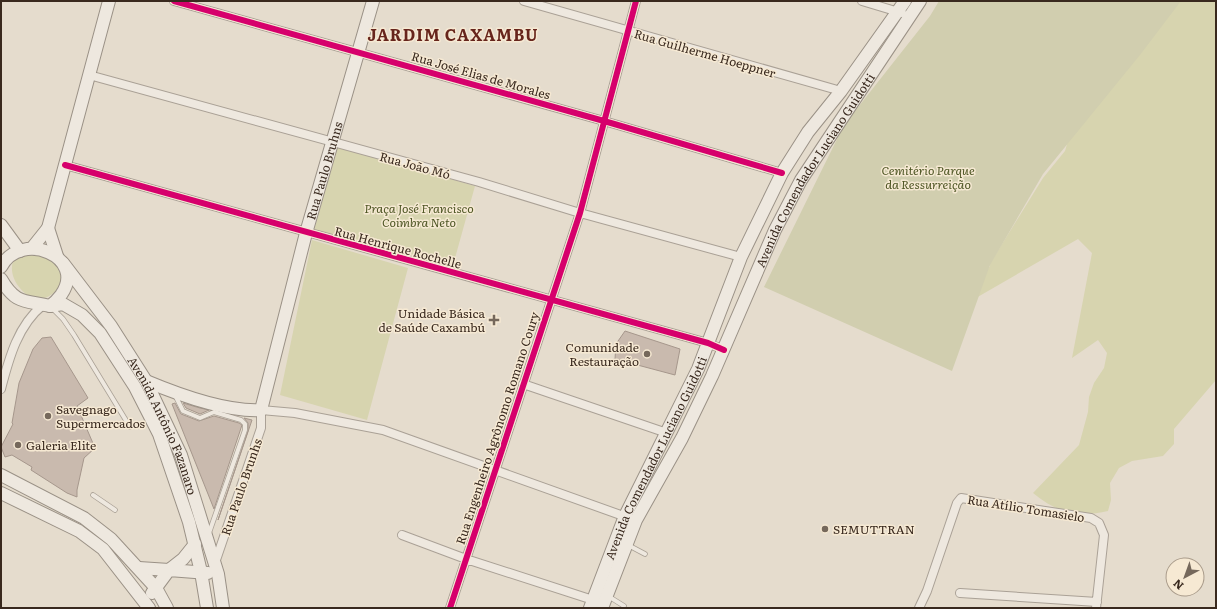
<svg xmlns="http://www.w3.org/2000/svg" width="1217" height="609" viewBox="0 0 1217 609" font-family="Literata,serif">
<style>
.green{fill:#d7d4af}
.cemetery{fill:#d1ceaf}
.building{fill:#c9baae;stroke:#a6978c}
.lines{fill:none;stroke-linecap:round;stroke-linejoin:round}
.lane-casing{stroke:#aaa196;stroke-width:5.5}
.street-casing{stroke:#aaa196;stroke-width:10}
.secondary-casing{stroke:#9a9186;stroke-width:14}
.lane{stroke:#eee8df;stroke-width:4}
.street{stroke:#eee8df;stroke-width:8}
.secondary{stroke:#eee8df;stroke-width:12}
.cycleway-casing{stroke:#f6e9d3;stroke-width:8}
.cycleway{stroke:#d6006c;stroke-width:6}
.poi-dot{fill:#75685b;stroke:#f6e9d3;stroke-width:1.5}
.labels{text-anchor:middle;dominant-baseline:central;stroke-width:3;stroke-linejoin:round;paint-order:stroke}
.street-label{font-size:12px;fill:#39291e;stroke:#f6e9d3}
.park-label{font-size:12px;font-style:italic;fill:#4e5624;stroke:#f6e9d3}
.poi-label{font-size:12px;fill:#39291e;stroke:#f6e9d3;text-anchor:start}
.district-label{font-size:16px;font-weight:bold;letter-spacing:1px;fill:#67251c;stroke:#f6e9d3}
</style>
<rect width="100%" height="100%" fill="#e5dccd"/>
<path class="green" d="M1171 1H1216V380L1174 429V444L1163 456 1132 461 1119 468 1110 483 1111 500 1108 511C1078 518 1057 513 1033 493L1079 445 1088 412 1089 397 1094 383 1104 368 1107 353 1098 340 1072 358 1092 253 1078 239 962 306 990 266 989 265 1043 178 1065 151 1070 134Z
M338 147 475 186 452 269 314 230Z
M312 240 408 268 367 420 280 395Z
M34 253 54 261C60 270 65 279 57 289 34 318 0 274 16 257 21 255 29 254 34 253Z"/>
<path class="cemetery" d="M939 1H1181L1140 55 1043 174 990 265 952 371 764 287 844 125 930 16Z"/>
<path class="building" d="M625 331 680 349 675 375 615 359 616 344Z
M51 337 88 398 77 406 95 448 84 458 77 490V497L67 493 31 470 32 467 12 455 5 457 1 447 13 424 12 423 19 383 33 349 42 338Z
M175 403 181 414 199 421 214 416 239 423 242 425 214 509 172 404Z
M183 403 200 408 209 410 200 414 186 408Z
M244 418 252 420 218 520 248 431V423Z"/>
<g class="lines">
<g class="lane-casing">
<path id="lane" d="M53 309 63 319 74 335 130 427
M175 395 183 411 200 418 214 412 241 420 245 424V430L209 533
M93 495 115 510
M628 545 645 554
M608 596 624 606"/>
</g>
<g class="street-casing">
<path id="street" d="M174 1 604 121 782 173
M524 1 841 91
M862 1 902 13
M89 75 479 182 580 213 741 257
M65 165 708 343 724 350
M523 384 667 433
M1 389C9 358 18 325 43 305
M402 535 466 559 593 600
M215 563 261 428V410L295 413 383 430 629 518
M960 593 1097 602
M450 608 580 213 636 1
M919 608 927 591 957 503 961 498 1091 518 1099 523 1104 535 1096 608"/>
</g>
<g class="secondary-casing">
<g id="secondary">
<path d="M1 225 20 251"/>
<path d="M48 228 57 256"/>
<path d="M32 248 48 228 109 1"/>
<path id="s1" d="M63 263 111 326 146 381 181 455 218 574 223 608"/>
<path d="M1 267C21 229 88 257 61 295 58 299 54 303 50 306 25 300 16 305 1 279"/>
<path d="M50 306 63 304 82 315 100 333 135 387 159 434 189 522 201 572 207 608"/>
<path id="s2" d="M146 381C177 394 227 412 261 410L306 233 373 1"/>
<path d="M1 475 84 518 111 539 156 588 167 608"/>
<path d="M1 493 79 531 103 549 149 608"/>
<path d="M139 568 169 570 183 559 195 544"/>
<path d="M152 593 169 570 208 573"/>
<path id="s3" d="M590 608 625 516 698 369 741 257 782 173 808 132 841 91 905 1"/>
<path id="s4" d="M602 608 636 520 682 438 712 376 775 230 801 180 920 1"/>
</g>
</g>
<use href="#lane" class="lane"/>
<use href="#street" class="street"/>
<use href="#secondary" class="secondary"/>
<g class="cycleway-casing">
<path id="cycleway" d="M174 1 604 121 782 173
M65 165 708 343 724 350
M450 608 580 213 636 1"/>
</g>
<use href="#cycleway" class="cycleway"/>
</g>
<g class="poi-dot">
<path d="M492 314h4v4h4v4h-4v4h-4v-4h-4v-4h4z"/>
<circle cx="647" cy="354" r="4"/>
<circle cx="48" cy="416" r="4"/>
<circle cx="18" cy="445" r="4"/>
<circle cx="825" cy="529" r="4"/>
</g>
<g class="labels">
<g class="street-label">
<text transform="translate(705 53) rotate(16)">Rua Guilherme Hoeppner</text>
<text transform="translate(481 75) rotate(16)">Rua José Elias de Morales</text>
<text transform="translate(415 165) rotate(15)">Rua João Mó</text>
<text stroke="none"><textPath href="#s2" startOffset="367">Rua Paulo Bruhns</textPath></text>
<text stroke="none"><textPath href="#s4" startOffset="488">Avenida Comendador Luciano Guidotti</textPath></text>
<text transform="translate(398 247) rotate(15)">Rua Henrique Rochelle</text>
<text stroke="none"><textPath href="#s1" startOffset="192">Avenida Antônio Fazanaro</textPath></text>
<text transform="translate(497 428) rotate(-72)">Rua Engenheiro Agrônomo Romano Coury</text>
<text stroke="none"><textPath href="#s3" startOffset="164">Avenida Comendador Luciano Guidotti</textPath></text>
<text transform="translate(241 487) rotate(-71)">Rua Paulo Brunhs</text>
<text transform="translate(1026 508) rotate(9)">Rua Atílio Tomasielo</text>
</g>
<g class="park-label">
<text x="928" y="170">Cemitério Parque<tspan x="928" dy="14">da Ressurreição</tspan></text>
<text x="419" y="208">Praça José Francisco<tspan x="419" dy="14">Coimbra Neto</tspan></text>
</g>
<g class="poi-label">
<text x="485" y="313" text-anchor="end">Unidade Básica<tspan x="485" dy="14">de Saúde Caxambú</tspan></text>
<text x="639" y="347" text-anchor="end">Comunidade<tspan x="639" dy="14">Restauração</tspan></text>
<text x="56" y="409">Savegnago<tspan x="56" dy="14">Supermercados</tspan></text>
<text x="26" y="445">Galeria Elite</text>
<text x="833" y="529">SEMUTTRAN</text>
</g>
<g class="district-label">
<text x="453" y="34">JARDIM CAXAMBU</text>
</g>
</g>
<rect width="1217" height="609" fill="none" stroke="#39291e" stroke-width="4"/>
<g transform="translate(1185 577) rotate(221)"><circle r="19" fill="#f6e9d3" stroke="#aa9c8b"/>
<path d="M0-3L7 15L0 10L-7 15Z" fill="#75685b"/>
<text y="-6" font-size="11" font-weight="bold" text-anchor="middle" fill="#39291e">N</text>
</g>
</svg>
